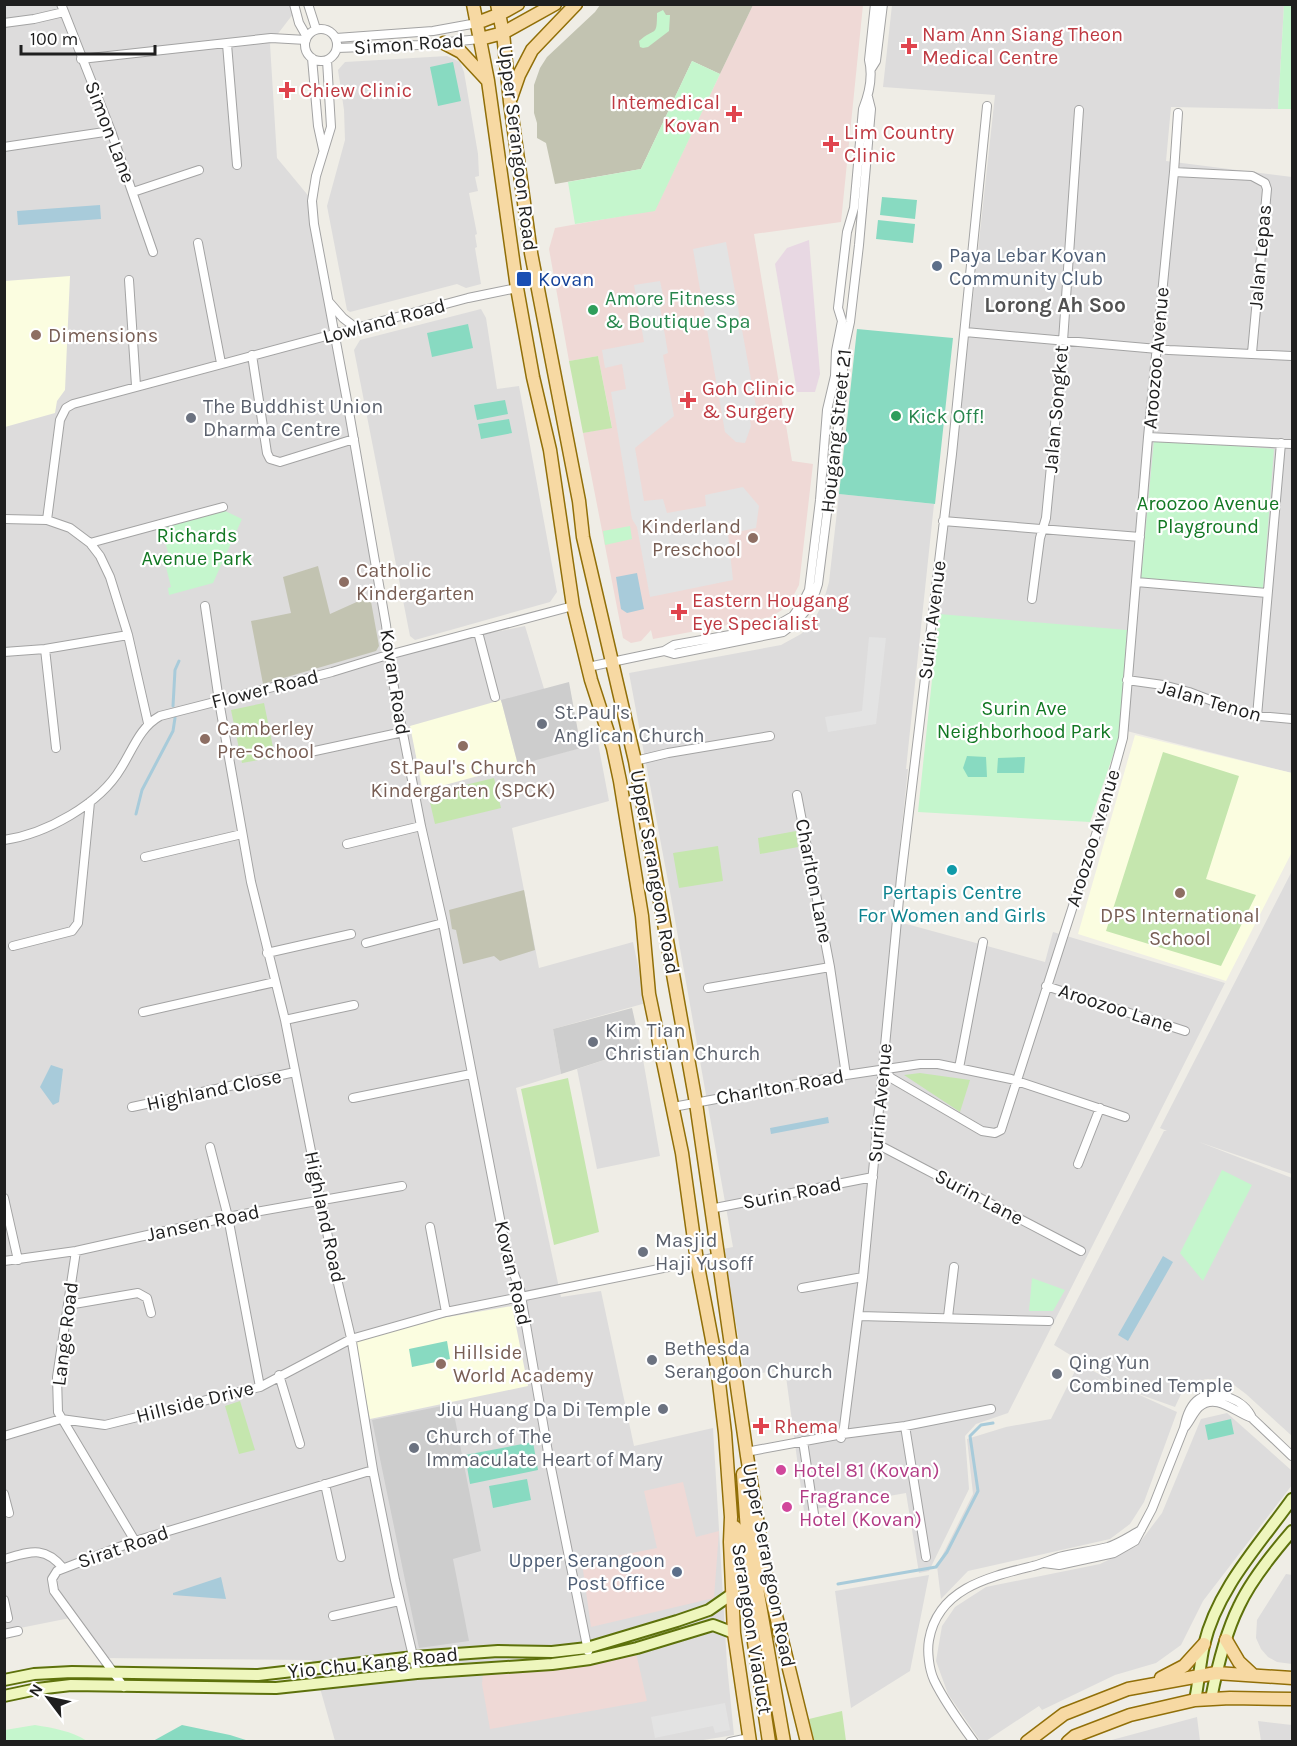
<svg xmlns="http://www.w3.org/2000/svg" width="1297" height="1746" viewBox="0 0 1297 1746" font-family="Karla,sans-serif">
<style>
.residential{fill:#dddcdc}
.commercial{fill:#efd9d6}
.industrial{fill:#e8d8e3}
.education{fill:#fbfde0}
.religious{fill:#cdcdcd}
.construction{fill:#c2c3b1}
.grass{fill:#c5e6ae}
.park{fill:#c5f6cd}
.pitch{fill:#88dac1}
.parking{fill:#e3e3e3}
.water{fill:#a8cbda}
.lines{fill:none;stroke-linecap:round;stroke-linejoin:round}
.stream{stroke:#a8cbda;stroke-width:3}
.minor-casing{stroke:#a3a3a3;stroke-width:10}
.secondary-casing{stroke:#5d710b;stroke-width:14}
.primary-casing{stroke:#916f08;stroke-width:15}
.minor{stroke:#fff;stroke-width:8}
.secondary{stroke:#eef6bd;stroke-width:10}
.primary{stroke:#f7d9a3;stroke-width:12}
.health-dot{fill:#e0444e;stroke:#fff;stroke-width:2}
.service-dot{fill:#5c6f8a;stroke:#fff;stroke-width:2}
.transit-dot{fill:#1a4fb4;stroke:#fff;stroke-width:2}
.leisure-dot{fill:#2e9e5b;stroke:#fff;stroke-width:2}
.education-dot{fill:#8d6e63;stroke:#fff;stroke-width:2}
.worship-dot{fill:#6b7280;stroke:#fff;stroke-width:2}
.culture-dot{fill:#0f9aa8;stroke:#fff;stroke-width:2}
.hotel-dot{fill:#d1479c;stroke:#fff;stroke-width:2}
.labels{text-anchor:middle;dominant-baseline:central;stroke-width:4.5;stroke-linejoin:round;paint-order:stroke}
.health-label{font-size:20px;fill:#be3a42;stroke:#fff;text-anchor:start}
.street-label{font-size:20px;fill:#1f1f1f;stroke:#fff}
.service-label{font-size:20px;fill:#4e5e75;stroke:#fff;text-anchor:start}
.transit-label{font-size:20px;fill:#164399;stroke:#fff;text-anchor:start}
.leisure-label{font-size:20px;fill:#27864d;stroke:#fff;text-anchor:start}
.education-label{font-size:20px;fill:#785e54;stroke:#fff;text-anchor:start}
.worship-label{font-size:20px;fill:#5b616d;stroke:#fff;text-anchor:start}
.park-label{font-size:20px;fill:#127823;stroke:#fff}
.culture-label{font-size:20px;fill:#0d838f;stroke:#fff}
.hotel-label{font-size:20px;fill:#b23c85;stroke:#fff;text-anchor:start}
.neighbourhood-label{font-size:21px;font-weight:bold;fill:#525252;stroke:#fff}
</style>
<rect width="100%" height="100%" fill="#efede6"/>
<path class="residential" d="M4 5H300L270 44 277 158 311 199 395 652 525 626 545 692 411 726 422 790 598 743 609 801 512 828 539 968 633 942 646 1003 553 1029 561 1074 516 1088 561 1297 601 1291 634 1446 713 1428 727 1665 734 1735 691 1742 335 1741 312 1660 101 1658 70 1618 5 1631Z
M892 5H1284L1278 109 1171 107 1166 161 1292 177V773L1115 728 1123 631 938 616 995 95 883 87Z
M447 56 460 62 464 72 478 154 479 176 475 177 478 191 469 193 477 234 475 235 477 247 475 248 481 284 466 288 457 284 350 312 347 310 327 206 345 140 344 110 338 70 345 62Z
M481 309 486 318 497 389 519 386 557 592 550 602 415 640 410 636 354 350 360 340Z
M839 494 934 504 906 769H908L892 920 1045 962 1053 932 1225 983 1008 1413 976 1424 965 1436 969 1489 929 1571 919 1573 906 1493 804 1511 785 1369 745 1376 723 1249 733 1247 670 892 629 673 781 645 801 634 813 622 823 603 829 582Z
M1292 871V1174L1199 1142 1292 1178V1436L1246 1394 1226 1379H1205L1182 1392 1175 1407 1133 1392 1177 1412 1144 1502 1130 1524 1110 1539 968 1571 941 1599 937 1566 973 1494 967 1439 1006 1427 1051 1419 1079 1363 1126 1389 1054 1345 1164 1131H1167L1160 1128Z
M641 1048 660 1156 597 1169 577 1069Z
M1227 1413 1291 1470 1292 1485 1203 1601 1181 1645 1156 1663 1115 1675 1042 1710 1039 1706 986 1741 981 1742 948 1694 936 1661 942 1626 955 1607 986 1587 1100 1564 1137 1546 1162 1513 1201 1419Z
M1286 1574 1292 1575V1664L1277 1662 1268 1657 1261 1649 1256 1638 1257 1620Z
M929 1575 910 1671 851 1708 835 1591Z
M1197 1717 1200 1741H1108Z
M1258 1721 1292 1725V1741H1261Z"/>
<path class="commercial" d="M753 5H863L841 222 754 234 792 461 813 464 799 585 788 606 771 617 653 639 651 630 641 641 631 643 623 638 583 433 612 427 598 356 569 361 549 249 555 228 655 210Z
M683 1482 696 1537 719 1531 714 1598 591 1627 582 1563 657 1548 644 1491Z
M636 1653 647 1701 490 1729 482 1684 483 1673Z"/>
<path class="industrial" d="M809 240 820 374 815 392H797L775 264 787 248Z"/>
<path class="education" d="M70 276 65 390 57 401 55 413 5 427V281Z
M501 700 518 765 423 791 410 726Z
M1135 735 1292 773V852L1226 981 1078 934Z
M512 1306 528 1386 370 1419 354 1341 442 1318Z"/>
<path class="religious" d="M569 682 581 748 518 765 501 700Z
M632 1008 641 1048 561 1074 553 1029Z
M452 1404 481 1551 453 1559 469 1641 419 1648 372 1420Z"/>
<path class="construction" d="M600 5H753L720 74 692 61 641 169 555 184 546 143 537 138V123L534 113V85L540 68 547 57 595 12Z
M318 566 330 614 370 596 379 646 376 651 263 684 251 621 291 613 283 577Z
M524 890 535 950 500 961 494 956 463 964 456 930 452 929 449 910Z"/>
<path class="grass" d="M598 356 612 428 583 433 569 361Z
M264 703 275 757 242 763 231 710Z
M1163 752 1239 776 1206 879 1256 895 1221 966 1106 931Z
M494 778 501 808 435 824 428 794Z
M796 831 798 847 760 854 758 838Z
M718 846 723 881 679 888 673 853Z
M920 1073 970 1080 960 1112 904 1075Z
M568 1078 599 1232 554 1245 521 1089Z
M240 1401 255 1450 239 1454 225 1406Z
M842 1711 846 1741H814L809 1719Z"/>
<path class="park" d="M1284 5H1292V109H1278Z
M663 10 666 15H670L669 31 648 47 643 48 640 47 639 41C655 27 657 38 657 13Z
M692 61 720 74 655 211 575 224 568 182 641 169Z
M1154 440 1274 449 1263 589 1141 578Z
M223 510 242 519 213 583 169 595 168 588 171 587 166 567 171 565 161 525Z
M630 526 632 539 605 545 603 531Z
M939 614 1127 630 1119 738 1090 822 918 812Z
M1222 1170 1252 1185 1203 1281 1180 1253Z
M1032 1278 1065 1290 1053 1311H1029Z
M35 1725C53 1728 72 1731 87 1741L5 1742V1730Z"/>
<path class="pitch" d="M453 62 461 101 438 106 430 67Z
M882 197 917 200 915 219 880 215Z
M878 220 915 224 913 243 876 239Z
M468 324 473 348 432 357 427 333Z
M857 329 953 338 935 504 839 494Z
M505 400 508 414 477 420 474 405Z
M509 419 512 433 481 439 478 424Z
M967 756 986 757 987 777H968L963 768Z
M1025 757 1024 773H997L998 758Z
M447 1341 450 1359 412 1367 409 1349Z
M1231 1419 1234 1434 1208 1440 1205 1425Z
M533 1442 538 1470 470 1484 465 1455Z
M527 1479 531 1500 493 1508 489 1486Z
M182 1725 230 1735 249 1741H153Z"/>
<path class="parking" d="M726 242 757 412 750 419 751 426 745 443 736 442 725 432 693 249Z
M660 281 665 304 660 307 668 353 663 355 674 416 635 448 644 501 663 499 667 513 706 506 705 495 743 487 759 506 756 528 728 534 733 580 650 597 637 527 632 519 611 392 626 389 622 364 605 368 602 350 644 342 634 285Z
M869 637 886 638 876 724 828 732 825 717 862 711Z
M725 1703 730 1730 715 1733 713 1726 655 1738 651 1717Z"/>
<path class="water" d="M100 205 101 219 18 225 17 211Z
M637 573 644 609 627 613 621 609 616 577Z
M51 1065 63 1069 59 1102 53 1105 40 1087Z
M828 1117 829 1123 771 1134 770 1128Z
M1163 1256 1173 1262 1128 1341 1118 1335Z
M221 1577 226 1599 173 1595V1593Z"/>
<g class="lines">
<path class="stream" d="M173 706 175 670 179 661
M136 814 142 790 173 731 175 718
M838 1584 936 1567 947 1552 978 1491 970 1436 981 1425 993 1423"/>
<g class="minor-casing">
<path id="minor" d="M61 4 111 131 153 252
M294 4 299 23 307 37
M308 4 316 29
M4 23 34 19 64 12
M305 45a16 16 0 1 1 32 0a16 16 0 1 1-32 0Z
M336 38 433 31 477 23
M227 44 237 165
M337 48 418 45 480 39
M312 58 318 126 323 149
M81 59 271 38 306 40
M327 60 331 127 316 176 312 201 314 224 348 406 386 625 392 677 421 826 443 923 507 1255 520 1290 549 1458 588 1651
M871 69 876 61 883 4
M4 147 111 131
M1174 172 1252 176 1265 183 1267 189 1252 353
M133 192 199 170
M198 243 221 363
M129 280 136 386
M329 302 343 318 356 328
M965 332 1169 350 1292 356
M252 355 267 453 270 459 280 462 354 439
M1148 437 1292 444
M4 519 47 520 70 528 90 543 100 556 110 577 128 635 148 723
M47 520 60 420 66 408 73 404 468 298 517 288
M943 521 1140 537
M90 543 223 507
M1136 582 1267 593
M1032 599 1040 538 1046 518 1063 341 1079 110
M205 606 219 701 251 882 285 1020 333 1262 352 1342 373 1470 395 1580 417 1673
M478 632 495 697
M45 649 56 748
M664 651 674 654 783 632C801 619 812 606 818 584L842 395 844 350 850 322 859 245 871 109 868 97
M4 652 45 649 128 635
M588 667 664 651 674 645 774 627 793 616 803 602 809 590 820 500 827 410 835 376 836 351 842 321 838 308 847 232 854 208 863 109C869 94 873 76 869 60L875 4
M1127 680 1163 685 1189 692 1249 715 1292 719
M1257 716 1281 443
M301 754 403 732
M635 761 668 753 770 736
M797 795 830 967 846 1075
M4 840C46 834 100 804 121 768 133 749 140 727 160 716L332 672 381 657 573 606
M347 844 421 826
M145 857 242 834
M366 943 443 923
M13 946 72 931 78 923 90 802
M267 953 351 934
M1046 986 1185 1031
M708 988 830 967
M143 1012 275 982
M285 1020 354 1005
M959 1068 983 942
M884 1070 891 1078 982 1131 995 1133 1001 1130 1099 825 1123 738 1148 437 1174 172 1178 113
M353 1098 471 1074
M132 1107 295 1072
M673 1107 846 1075 920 1064H938L1011 1079 1125 1117
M877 1144 1081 1251
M210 1147 228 1217 260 1387
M1078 1164 1100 1108
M4 1198 18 1260
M710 1209 873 1177
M430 1227 446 1312
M76 1251 57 1377 58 1412 135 1541
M4 1261 76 1251 233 1216 402 1186
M802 1288 863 1277
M68 1305 138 1293 147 1298 151 1313
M859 1316 1049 1321
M948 1317 954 1267
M279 1375 300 1444
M905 1426 926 1557
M1185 1427C1190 1421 1193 1413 1199 1407 1216 1392 1236 1413 1252 1418
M4 1436 61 1419 105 1425 260 1387 351 1339 446 1312 718 1257
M841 1438 844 1427 863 1277 901 878 952 454 987 106
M803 1441 814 1514
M746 1452 843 1434 905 1426 991 1409
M325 1484 341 1557
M4 1494 9 1513
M4 1559C30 1552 44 1545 63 1568
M1044 1563 1059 1565 1114 1553 1135 1541 1152 1509 1184 1428C1186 1418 1190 1405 1199 1399 1216 1388 1245 1400 1252 1418L1292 1456
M4 1600 8 1618
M333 1616 399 1601
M4 1634 18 1631
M124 1687 54 1591 52 1579 57 1571 135 1541 373 1470
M730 1742 749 1738
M974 1742C960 1723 944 1701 934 1680 929 1669 927 1651 929 1640 938 1588 989 1577 1033 1566 1042 1564 1050 1560 1059 1557 1075 1553 1092 1551 1108 1547 1120 1543 1130 1536 1141 1530"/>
</g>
<g class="secondary-casing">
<path id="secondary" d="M4 1680 34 1674 72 1672 258 1675 414 1657 498 1651 552 1652 587 1648 677 1621 709 1610 732 1594
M4 1696 37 1689 71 1685 276 1688 417 1673 552 1664 590 1659 637 1648 713 1625 734 1633
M1211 1699C1217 1668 1225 1634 1239 1606 1251 1580 1273 1553 1292 1531
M1195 1700C1199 1681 1200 1663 1204 1645 1217 1589 1260 1544 1292 1499"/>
</g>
<g class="primary-casing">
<path id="primary" d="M473 4 488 81 517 288 533 377 550 450 573 606 591 680 613 748 620 781 642 916 649 994 682 1153 697 1261 717 1366 725 1433 731 1517 730 1542 734 1633 750 1742
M497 4 503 33 510 102 531 253 579 501 583 537 635 761 696 1103 747 1456 766 1575 807 1742
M477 23 500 14 518 4
M480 39 503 33 555 4
M444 43 461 52 487 80
M511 98 519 75 532 50 576 4
M743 1474 747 1531 784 1742
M735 1527 738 1536 769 1742
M1226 1640 1239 1662 1253 1675
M1161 1678 1184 1666 1204 1644
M1027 1742 1064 1714 1128 1689 1216 1673 1292 1678
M1068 1742 1075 1736 1130 1715 1195 1700 1230 1698 1292 1699"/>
</g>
<use href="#minor" class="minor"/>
<use href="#secondary" class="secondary"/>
<use href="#primary" class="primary"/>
</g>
<g class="health-dot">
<path d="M906 37h6v6h6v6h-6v6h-6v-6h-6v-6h6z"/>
<path d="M284 81h6v6h6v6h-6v6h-6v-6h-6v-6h6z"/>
<path d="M731 105h6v6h6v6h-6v6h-6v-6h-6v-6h6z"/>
<path d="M828 135h6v6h6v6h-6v6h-6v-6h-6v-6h6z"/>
<path d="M685 391h6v6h6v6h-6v6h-6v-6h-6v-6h6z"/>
<path d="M676 603h6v6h6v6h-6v6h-6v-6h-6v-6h6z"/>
<path d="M758 1417h6v6h6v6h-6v6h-6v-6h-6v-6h6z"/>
</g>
<g class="service-dot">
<circle cx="937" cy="266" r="6"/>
<circle cx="677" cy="1572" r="6"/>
</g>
<rect class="transit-dot" x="516" y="271" width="16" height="16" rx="3"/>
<g class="leisure-dot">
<circle cx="593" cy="310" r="6"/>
<circle cx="896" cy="416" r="6"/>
</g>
<g class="education-dot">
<circle cx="36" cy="335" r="6"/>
<circle cx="753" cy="538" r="6"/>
<circle cx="344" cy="582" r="6"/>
<circle cx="205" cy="739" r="6"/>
<circle cx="463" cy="746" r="6"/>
<circle cx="1180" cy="893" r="6"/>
<circle cx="441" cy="1364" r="6"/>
</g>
<g class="worship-dot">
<circle cx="191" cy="418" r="6"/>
<circle cx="542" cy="724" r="6"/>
<circle cx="593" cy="1042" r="6"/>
<circle cx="643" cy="1252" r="6"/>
<circle cx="652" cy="1360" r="6"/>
<circle cx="1057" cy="1374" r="6"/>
<circle cx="663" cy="1409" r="6"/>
<circle cx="414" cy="1448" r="6"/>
</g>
<circle class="culture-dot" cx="952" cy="870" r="6"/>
<g class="hotel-dot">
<circle cx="781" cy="1470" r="6"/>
<circle cx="787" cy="1507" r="6"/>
</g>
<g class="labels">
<g class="health-label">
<text x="922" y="34">Nam Ann Siang Theon<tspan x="922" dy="23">Medical Centre</tspan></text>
<text x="300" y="90">Chiew Clinic</text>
<text x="720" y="102" text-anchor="end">Intemedical<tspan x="720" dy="23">Kovan</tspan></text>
<text x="844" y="132">Lim Country<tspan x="844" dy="23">Clinic</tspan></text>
<text x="702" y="388">Goh Clinic<tspan x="702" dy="23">&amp; Surgery</tspan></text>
<text x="692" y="600">Eastern Hougang<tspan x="692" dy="23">Eye Specialist</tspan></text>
<text x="774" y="1426">Rhema</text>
</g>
<g class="street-label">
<text transform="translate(409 44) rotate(-4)">Simon Road</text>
<text transform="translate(110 132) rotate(69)">Simon Lane</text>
<text transform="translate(518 148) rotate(83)">Upper Serangoon Road</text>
<text transform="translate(1260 257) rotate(-85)">Jalan Lepas</text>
<text transform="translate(384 321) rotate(-15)">Lowland Road</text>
<text transform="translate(1156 358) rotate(-85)">Aroozoo Avenue</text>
<text transform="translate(1056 409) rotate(-85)">Jalan Songket</text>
<text transform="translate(836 431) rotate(-84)">Hougang Street 21</text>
<text transform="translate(932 620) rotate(-83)">Surin Avenue</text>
<text transform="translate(395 682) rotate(81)">Kovan Road</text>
<text transform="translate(265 689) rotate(-14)">Flower Road</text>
<text transform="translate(1210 701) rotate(16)">Jalan Tenon</text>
<text transform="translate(1093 838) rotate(-73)">Aroozoo Avenue</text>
<text transform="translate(655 872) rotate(80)">Upper Serangoon Road</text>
<text transform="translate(814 881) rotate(79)">Charlton Lane</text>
<text transform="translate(1116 1008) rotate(18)">Aroozoo Lane</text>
<text transform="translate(780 1087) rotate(-10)">Charlton Road</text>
<text transform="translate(214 1090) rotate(-12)">Highland Close</text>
<text transform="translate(880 1103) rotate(-85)">Surin Avenue</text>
<text transform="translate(792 1193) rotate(-11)">Surin Road</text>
<text transform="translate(979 1197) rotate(28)">Surin Lane</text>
<text transform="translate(325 1217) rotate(78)">Highland Road</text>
<text transform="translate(203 1223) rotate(-12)">Jansen Road</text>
<text transform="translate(513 1273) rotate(77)">Kovan Road</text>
<text transform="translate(65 1334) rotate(-83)">Lange Road</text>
<text transform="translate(195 1402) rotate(-14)">Hillside Drive</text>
<text transform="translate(123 1547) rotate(-19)">Sirat Road</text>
<text transform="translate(769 1565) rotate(79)">Upper Serangoon Road</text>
<text transform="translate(752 1629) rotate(81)">Serangoon Viaduct</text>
<text transform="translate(373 1663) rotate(-6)">Yio Chu Kang Road</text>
</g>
<g class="service-label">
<text x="949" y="255">Paya Lebar Kovan<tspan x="949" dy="23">Community Club</tspan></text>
<text x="665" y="1560" text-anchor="end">Upper Serangoon<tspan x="665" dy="23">Post Office</tspan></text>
</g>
<g class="transit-label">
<text x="538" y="279">Kovan</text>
</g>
<g class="leisure-label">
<text x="605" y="298">Amore Fitness<tspan x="605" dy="23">&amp; Boutique Spa</tspan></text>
<text x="908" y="416">Kick Off!</text>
</g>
<g class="education-label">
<text x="48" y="335">Dimensions</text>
<text x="741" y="526" text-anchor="end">Kinderland<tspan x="741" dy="23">Preschool</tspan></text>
<text x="356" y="570">Catholic<tspan x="356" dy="23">Kindergarten</tspan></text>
<text x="217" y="728">Camberley<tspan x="217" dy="23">Pre-School</tspan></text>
<text x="463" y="767" text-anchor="middle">St.Paul's Church<tspan x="463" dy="23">Kindergarten (SPCK)</tspan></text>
<text x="1180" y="915" text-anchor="middle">DPS International<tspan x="1180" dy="23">School</tspan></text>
<text x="453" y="1352">Hillside<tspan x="453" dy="23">World Academy</tspan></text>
</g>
<g class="worship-label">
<text x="203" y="406">The Buddhist Union<tspan x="203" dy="23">Dharma Centre</tspan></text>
<text x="554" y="712">St.Paul's<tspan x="554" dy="23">Anglican Church</tspan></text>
<text x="605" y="1030">Kim Tian<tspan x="605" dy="23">Christian Church</tspan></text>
<text x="655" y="1240">Masjid<tspan x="655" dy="23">Haji Yusoff</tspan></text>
<text x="664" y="1348">Bethesda<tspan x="664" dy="23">Serangoon Church</tspan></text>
<text x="1069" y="1362">Qing Yun<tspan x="1069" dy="23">Combined Temple</tspan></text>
<text x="651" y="1409" text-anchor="end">Jiu Huang Da Di Temple</text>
<text x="426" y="1436">Church of The<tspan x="426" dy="23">Immaculate Heart of Mary</tspan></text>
</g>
<g class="park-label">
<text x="1208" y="503">Aroozoo Avenue<tspan x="1208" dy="23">Playground</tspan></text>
<text x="197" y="535">Richards<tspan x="197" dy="23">Avenue Park</tspan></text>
<text x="1024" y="708">Surin Ave<tspan x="1024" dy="23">Neighborhood Park</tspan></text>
</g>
<g class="culture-label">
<text x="952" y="892">Pertapis Centre<tspan x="952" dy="23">For Women and Girls</tspan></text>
</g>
<g class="hotel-label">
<text x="793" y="1470">Hotel 81 (Kovan)</text>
<text x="799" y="1496">Fragrance<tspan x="799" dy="23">Hotel (Kovan)</tspan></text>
</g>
<g class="neighbourhood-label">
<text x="1055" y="305">Lorong Ah Soo</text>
</g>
</g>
<rect width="1297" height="1746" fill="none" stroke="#1f1f1f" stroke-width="12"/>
<g transform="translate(48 1698) rotate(302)" stroke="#ffffff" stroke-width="4.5" paint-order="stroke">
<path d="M0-4.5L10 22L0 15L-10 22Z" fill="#1f1f1f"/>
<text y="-9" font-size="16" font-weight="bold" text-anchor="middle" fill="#1f1f1f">N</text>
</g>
<path d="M21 45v9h134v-9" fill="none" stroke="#1f1f1f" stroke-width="3"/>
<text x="30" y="45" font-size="18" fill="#1f1f1f" stroke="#ffffff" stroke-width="4.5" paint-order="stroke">100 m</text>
</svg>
